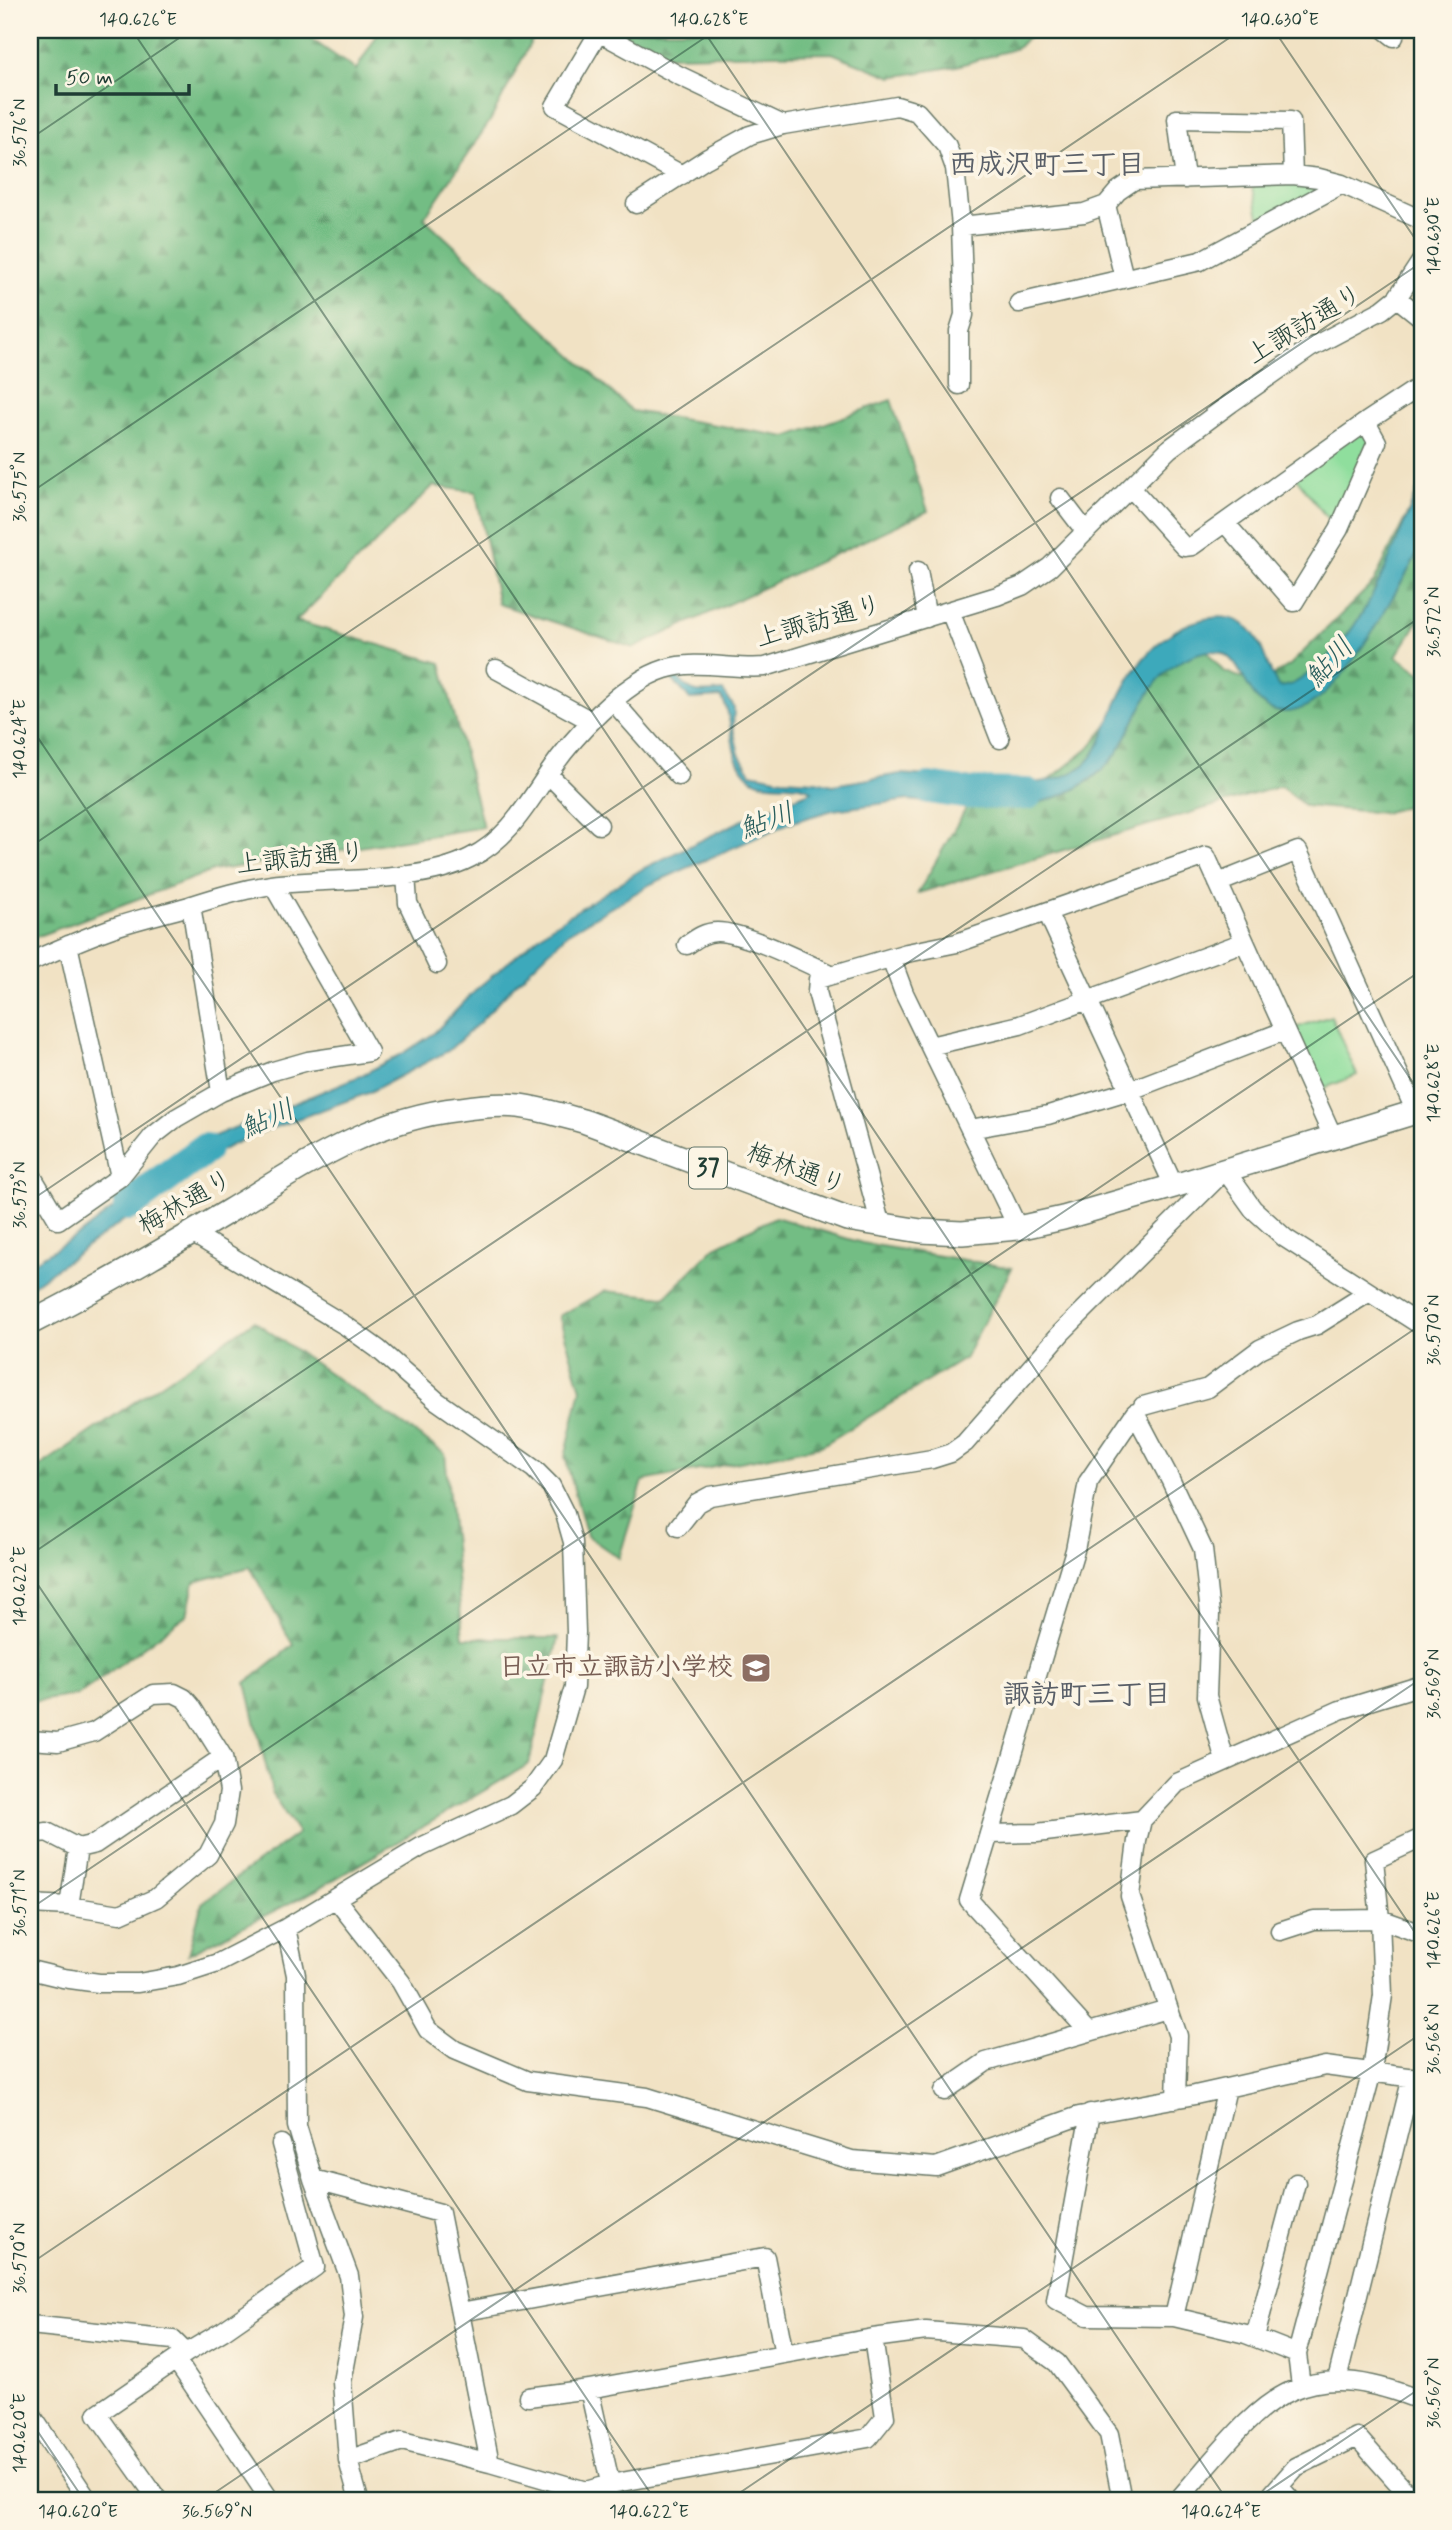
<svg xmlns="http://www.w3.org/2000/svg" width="1452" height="2530" viewBox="0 0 1452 2530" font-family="Mynerve,'Klee One',sans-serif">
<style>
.forest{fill:url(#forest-firs);stroke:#497d5c;stroke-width:2}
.park{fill:#8fde9d;stroke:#578e68;stroke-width:2}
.water{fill:#3ca9bb;stroke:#2e7378;stroke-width:2}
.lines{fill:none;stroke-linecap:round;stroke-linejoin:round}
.river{stroke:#3ca9bb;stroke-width:32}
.minor-casing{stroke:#687766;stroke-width:21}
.major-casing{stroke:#687766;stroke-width:26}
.minor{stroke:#fff;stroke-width:18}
.major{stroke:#fff;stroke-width:23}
.ticks{fill:none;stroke:#1f3d34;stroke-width:2;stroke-opacity:0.45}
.labels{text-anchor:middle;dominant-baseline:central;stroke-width:7;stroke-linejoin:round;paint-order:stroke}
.shield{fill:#fcf5e5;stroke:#617469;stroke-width:2}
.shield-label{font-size:24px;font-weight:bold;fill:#1f3d34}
.street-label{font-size:26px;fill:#1f3d34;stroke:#fcf5e5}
.education-label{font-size:26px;font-weight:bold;fill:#785e54;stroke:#fcf5e5;text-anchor:end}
.neighbourhood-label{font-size:28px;font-weight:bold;fill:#595f68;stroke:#fcf5e5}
.water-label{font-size:28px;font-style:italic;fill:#285d5c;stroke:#fcf5e5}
.neatline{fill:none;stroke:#1f3d34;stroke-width:2.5}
.ticks-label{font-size:18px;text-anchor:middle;fill:#1f3d34}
</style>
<defs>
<pattern id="forest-firs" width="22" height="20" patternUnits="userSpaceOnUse" patternTransform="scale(1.75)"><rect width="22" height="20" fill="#73bd84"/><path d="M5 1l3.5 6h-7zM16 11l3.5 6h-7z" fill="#5e9b6d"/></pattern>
</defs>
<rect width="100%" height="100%" fill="#fcf5e5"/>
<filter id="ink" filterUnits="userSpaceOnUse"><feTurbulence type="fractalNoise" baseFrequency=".0143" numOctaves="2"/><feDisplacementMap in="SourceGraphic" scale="14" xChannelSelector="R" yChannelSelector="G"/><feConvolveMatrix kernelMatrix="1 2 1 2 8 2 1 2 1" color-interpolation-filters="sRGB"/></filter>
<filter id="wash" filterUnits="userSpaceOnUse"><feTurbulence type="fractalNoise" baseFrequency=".00686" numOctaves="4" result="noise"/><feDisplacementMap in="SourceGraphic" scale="28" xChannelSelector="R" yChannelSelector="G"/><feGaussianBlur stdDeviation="1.57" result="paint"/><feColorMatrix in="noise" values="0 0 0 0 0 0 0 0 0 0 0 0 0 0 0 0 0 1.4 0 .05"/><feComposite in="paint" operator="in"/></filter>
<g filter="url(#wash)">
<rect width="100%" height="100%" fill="#f1e2c4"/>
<path class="forest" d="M30 30H298L356 70 380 30H537L490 121 424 218 632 411 787 437 891 400 928 511 634 648 498 604 476 492 433 486 296 621 441 663 483 827 212 871 30 939Z
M607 30H1035L1017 48 957 66 892 77 832 53 666 56Z
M1422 484V616L1396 656 1422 674V801L1384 813 1305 806 1281 786 918 893 968 805 976 797 1012 793 1049 780 1089 748 1124 706 1199 642 1223 671 1258 684 1290 665 1374 582Z
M775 1217 862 1243 1012 1268 965 1358 821 1446 643 1481 619 1558 587 1536 565 1457 581 1389 559 1316 605 1291 665 1297 715 1247Z
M254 1321 445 1454 463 1638H558L529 1764 316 1890 188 1954 202 1903 298 1833 273 1795 246 1683 293 1645 250 1567 194 1582 187 1615 78 1695 30 1702V1473Z"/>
<path class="park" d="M1251 178 1342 184 1261 226Z
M1366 422 1377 442 1337 531 1294 475Z
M1331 1016 1357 1075 1315 1092 1289 1030Z"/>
<path class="water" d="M1422 480C1422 498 1426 520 1422 538 1418 558 1404 577 1394 595 1374 629 1325 723 1276 711 1233 700 1248 619 1175 665 1153 679 1142 707 1130 729 1125 738 1121 749 1114 757 1081 798 1027 811 976 808L991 780C1023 784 1057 786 1084 765 1098 754 1103 735 1110 719 1127 676 1153 633 1201 620 1217 616 1232 615 1246 626 1264 640 1266 670 1279 687 1292 686 1298 681 1308 674 1370 630 1393 546 1422 480Z
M675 674C691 695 697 694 723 691L734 707 733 728 739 754 751 773 782 779 816 781 833 785 900 774 976 779 963 807 909 800 833 810 789 823 651 884 568 933 514 985 480 1022 448 1051 368 1093 248 1137 210 1156 180 1178 164 1167 195 1144 360 1076 402 1054 433 1034 480 986 549 928 595 899 642 869 747 818 812 791C795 779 767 791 750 777 725 757 737 721 721 697L690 699 668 675Z
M157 1175 172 1186 30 1287V1264L80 1234Z"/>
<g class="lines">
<path class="river" d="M929 788 964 793 1027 794
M129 1205 205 1149"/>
</g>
</g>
<g filter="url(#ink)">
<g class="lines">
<g class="minor-casing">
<path id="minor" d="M595 30 678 75 783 125
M1385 30 1394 37
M599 32 555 106 682 175
M1185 179 1177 119 1291 121 1293 175
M636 204 706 159 750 135 783 125 897 106 917 112 947 146 955 168 961 226
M1106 205 1124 278
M1397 298 1422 318
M1019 303 1200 261 1342 184
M959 385V331L964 315 961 226 1084 213 1106 205 1118 191 1134 180 1293 175 1319 178 1342 184 1417 218 1422 215
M1131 488 1184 547 1192 546 1366 422 1422 385
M1060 498 1086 532
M1226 524 1294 602 1339 529 1377 442 1366 422
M918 571 927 618
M950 611 1000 739
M496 669 591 721
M613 701 679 776
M548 774 599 825
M406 875 408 903 437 964
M1218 883 1298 851 1416 1112
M1047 912 1174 1186
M687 945C697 938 705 932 717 932 745 932 806 963 832 975
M891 958 904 993 1018 1228
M30 962C59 949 88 936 118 926 142 918 166 913 189 906 217 897 243 889 272 885 332 877 416 885 470 858 507 840 526 806 548 774 572 738 623 682 665 669 696 659 733 670 765 667L997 596 1022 586 1050 567 1169 449 1231 403 1310 348 1382 310 1397 298 1422 260
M930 1046 1020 1025 1244 942
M221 1092 273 1071 308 1061 369 1052 273 885
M970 1129 1048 1115 1131 1090 1284 1031
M30 1173 58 1220 120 1177 68 945
M120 1177 153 1136 176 1118 221 1092 191 905
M881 1226 817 992 818 979 907 953 957 943 1206 856 1333 1137
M1143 1406 1208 1388 1260 1349 1298 1331 1317 1325 1368 1293
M678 1527 697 1503 710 1496 932 1459 951 1453 965 1443 1061 1333 1225 1170 1253 1209 1285 1238 1422 1326
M30 1740 58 1742 94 1732 153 1694 174 1693 184 1698 191 1706 223 1757 229 1791 224 1824 208 1855 156 1898 120 1914 69 1906 30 1904
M30 1834 47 1832 78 1848 95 1844 223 1757
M989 1834 1037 1833 1142 1820
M336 1899 401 1982 428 2030 455 2050 528 2081 647 2097 852 2160 936 2167 1079 2116 1195 2095 1325 2066 1422 2079
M69 1906 78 1848
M286 1928 296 1975 297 2126 313 2179 349 2276 354 2317 342 2382 348 2460 359 2500
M1280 1931 1314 1920 1380 1919 1422 1934
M30 1970 63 1978 99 1983H138L178 1976 218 1963 286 1928 421 1847 511 1805 533 1788 553 1760 574 1687 576 1632 573 1542 565 1514 551 1486 534 1469 437 1401 378 1349 346 1326 192 1233
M1088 2031 969 1900 1075 1550 1088 1482 1135 1413 1170 1479 1203 1549 1210 1614 1207 1696 1225 1761
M944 2091 986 2062 1168 2009
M1176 2099 1178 2036 1130 1896 1137 1841 1142 1820 1177 1783 1340 1710 1422 1685
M1090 2113 1056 2300 1087 2316 1174 2317 1227 2088
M313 2179 440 2213 490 2463
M460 2312 765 2257 784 2354
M1174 2317 1246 2334 1297 2354
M30 2325 173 2340 186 2353 223 2331 315 2267 281 2144
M1255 2337 1296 2183
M176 2360 270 2500
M1337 2380 1412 2077
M1301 2386 1297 2354 1372 2071 1383 1995 1380 1919 1374 1860 1422 1838
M589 2389 614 2500
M528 2397 589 2389 873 2338 926 2331 1024 2339 1057 2363 1109 2434 1122 2500
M30 2413 88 2500
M348 2460 402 2441 490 2463 586 2491 610 2484 868 2438 885 2417 873 2338
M1279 2486 1291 2500
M158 2500 97 2414 186 2353
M1178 2500C1258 2409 1291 2347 1422 2401
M1267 2500 1296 2467 1357 2437 1413 2500"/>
</g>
<g class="major-casing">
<path id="major" d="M30 1323C98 1289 164 1250 229 1211 305 1165 370 1119 460 1109 479 1106 500 1104 519 1106 542 1109 564 1116 586 1122L847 1219 921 1231 962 1233 1018 1228 1063 1218 1174 1186 1422 1110"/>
</g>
<use href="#minor" class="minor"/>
<use href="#major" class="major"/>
</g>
</g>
<path class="ticks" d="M132 30 1422 1943M703 30 1422 1096M1274 30 1422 249M30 139 191 30M30 493 716 30M30 726 1227 2500M30 847 1241 30M30 1201 1422 262M30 1555 1422 616M30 1573 655 2500M30 1909 1422 970M30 2264 1422 1324M30 2420 84 2500M204 2500 1422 1678M729 2500 1422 2033M1254 2500 1422 2387"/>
<defs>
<g id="school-square" transform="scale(1.575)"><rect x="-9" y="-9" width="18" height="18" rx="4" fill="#8d6e63" stroke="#fcf5e5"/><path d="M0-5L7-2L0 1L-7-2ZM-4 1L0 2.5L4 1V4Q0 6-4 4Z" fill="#fff"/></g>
</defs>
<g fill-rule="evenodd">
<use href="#school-square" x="756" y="1668"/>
</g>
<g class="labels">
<rect class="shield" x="689" y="1147.5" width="38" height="41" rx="5"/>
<g class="shield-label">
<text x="708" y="1168">37</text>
</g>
<g class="street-label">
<text transform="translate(1305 325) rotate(-31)">上諏訪通り</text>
<text transform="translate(819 622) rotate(-16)">上諏訪通り</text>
<text transform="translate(301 859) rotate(-6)">上諏訪通り</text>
<text transform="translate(796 1170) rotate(20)">梅林通り</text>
<text transform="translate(186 1203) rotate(-30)">梅林通り</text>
</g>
<g class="education-label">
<text x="733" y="1668">日立市立諏訪小学校</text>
</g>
<g class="neighbourhood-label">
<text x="1047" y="165">西成沢町三丁目</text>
<text x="1087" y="1695">諏訪町三丁目</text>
</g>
<g class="water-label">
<text transform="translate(1330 663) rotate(-47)">鮎川</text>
<text transform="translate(767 822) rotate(-20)">鮎川</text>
<text transform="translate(268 1120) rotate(-24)">鮎川</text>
</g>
</g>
<rect width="1452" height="2530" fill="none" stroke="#fcf5e5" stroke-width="77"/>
<path d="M56 84v10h133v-10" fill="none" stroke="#1f3d34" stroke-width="3.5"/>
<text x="66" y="84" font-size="21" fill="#1f3d34" stroke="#fcf5e5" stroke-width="5" paint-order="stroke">50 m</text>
<rect x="38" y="38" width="1376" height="2454" class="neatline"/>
<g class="ticks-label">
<text x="138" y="25">140.626°E</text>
<text x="709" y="25">140.628°E</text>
<text x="1280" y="25">140.630°E</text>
<text transform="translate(19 133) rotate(-90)" y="6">36.576°N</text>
<text transform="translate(1433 236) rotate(-90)" y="6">140.630°E</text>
<text transform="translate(19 487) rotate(-90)" y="6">36.575°N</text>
<text transform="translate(1433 622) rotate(-90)" y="6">36.572°N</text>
<text transform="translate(19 739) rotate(-90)" y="6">140.624°E</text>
<text transform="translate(1433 1083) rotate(-90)" y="6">140.628°E</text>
<text transform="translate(19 1195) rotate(-90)" y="6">36.573°N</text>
<text transform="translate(1433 1330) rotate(-90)" y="6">36.570°N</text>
<text transform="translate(19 1586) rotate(-90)" y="6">140.622°E</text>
<text transform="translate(1433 1684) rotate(-90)" y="6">36.569°N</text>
<text transform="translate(19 1903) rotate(-90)" y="6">36.571°N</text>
<text transform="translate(1433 1930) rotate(-90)" y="6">140.626°E</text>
<text transform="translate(1433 2039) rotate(-90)" y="6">36.568°N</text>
<text transform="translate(19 2258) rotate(-90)" y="6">36.570°N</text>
<text transform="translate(1433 2393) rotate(-90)" y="6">36.567°N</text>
<text transform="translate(19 2433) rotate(-90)" y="6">140.620°E</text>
<text x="78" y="2517">140.620°E</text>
<text x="217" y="2517">36.569°N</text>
<text x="649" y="2517">140.622°E</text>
<text x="1221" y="2517">140.624°E</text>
</g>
</svg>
